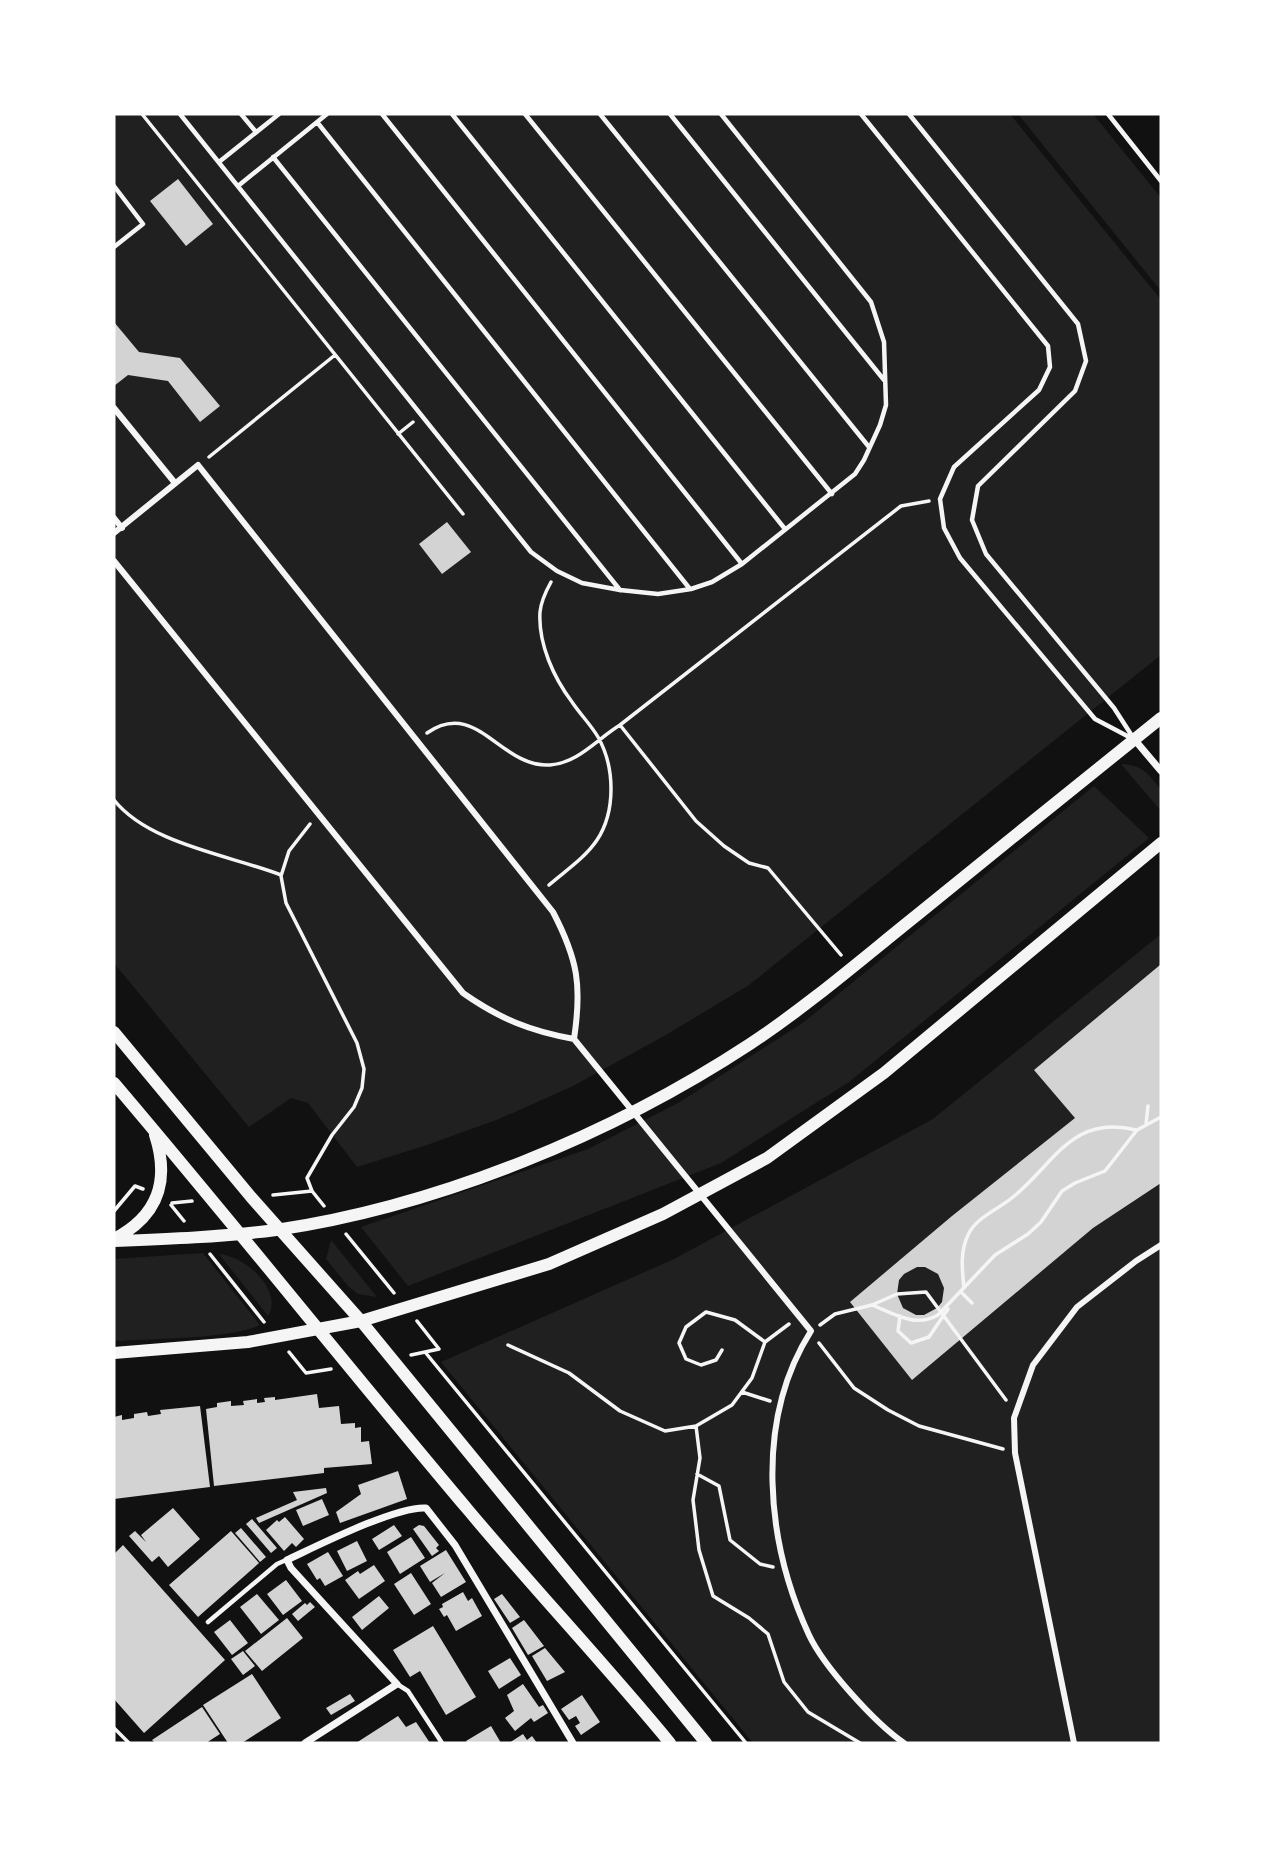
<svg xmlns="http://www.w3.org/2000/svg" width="1275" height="1857" viewBox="0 0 1275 1857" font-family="Cabin,sans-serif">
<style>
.green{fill:#202020}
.building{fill:#d3d3d3;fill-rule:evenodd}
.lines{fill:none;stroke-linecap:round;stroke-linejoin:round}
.path{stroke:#f5f5f5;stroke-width:3.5}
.service{stroke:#f5f5f5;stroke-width:4.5}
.pedestrian{stroke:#f5f5f5;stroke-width:6}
.minor{stroke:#f5f5f5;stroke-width:7}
.secondary{stroke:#f5f5f5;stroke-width:12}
</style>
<rect width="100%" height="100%" fill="#111"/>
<path class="green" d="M114 114H1010L1161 300V655L749 985 664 1036 573 1086 499 1119 427 1145 357 1167 308 1103 291 1098 249 1127 114 963Z
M1018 114H1093L1161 198V291Z
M1121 764C1144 765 1148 774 1161 790V811Z
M1094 786 1149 838 849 1082 721 1163 408 1286 361 1227 588 1149 680 1102 804 1022Z
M1161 934V1743H753L441 1362 674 1259 933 1119Z
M331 1240 377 1297 358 1294 348 1286 326 1259Z
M203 1253 260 1325C232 1339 148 1339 114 1341V1259Z
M219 1254C244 1256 284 1289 268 1316Z"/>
<path class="building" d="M178 179 213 224 186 246 150 201Z
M114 322 139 352 180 358 220 406 200 422 168 381 128 375 114 386Z
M447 522 471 552 442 574 419 544Z
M1160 965 1161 1183 1093 1228 912 1380 850 1302 952 1216 1075 1118 1034 1070ZM917 1267H925L938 1274 944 1288 942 1302 937 1308 924 1315H916L903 1308 897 1294 899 1280 904 1274Z
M317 1394 319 1408 339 1406 341 1424 355 1423V1428L361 1427V1442L369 1441 372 1464 324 1468V1473L214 1486 206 1409 217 1407V1403L231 1401V1406L244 1405 243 1401 257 1399V1403L265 1402 264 1398 275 1397V1400Z
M200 1406 210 1487 114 1499V1417L122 1415V1420L134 1418V1414L147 1412 148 1416 161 1414 160 1410Z
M398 1471 407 1499 340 1523 336 1512 361 1494 358 1485Z
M326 1488 327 1493 259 1523 256 1518 297 1500 293 1492Z
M322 1499 329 1515 303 1526 296 1510Z
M173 1508 200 1539 168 1567 159 1556 152 1562 129 1536 135 1531 146 1542 141 1535Z
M285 1517 304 1539 296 1547 292 1543 284 1551 266 1530 277 1520 279 1522Z
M252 1519 277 1548 271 1553 246 1524Z
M394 1525 402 1536 379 1550 372 1539Z
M419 1525 424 1526 439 1545 436 1548 439 1551 432 1556 413 1529Z
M241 1528 266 1557 260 1562 235 1533Z
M231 1531 259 1563 198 1617 169 1585Z
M411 1537 425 1558 400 1574 387 1552Z
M357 1541 367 1561 347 1571 337 1551Z
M123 1545 225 1660 144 1733 114 1699V1554Z
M446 1550 466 1582 441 1597 432 1583 445 1573 430 1582 420 1566Z
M328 1552 343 1576 325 1586 320 1578 317 1580 307 1564Z
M374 1565 385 1581 359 1599 345 1580 358 1571 360 1574Z
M411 1573 431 1604 414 1615 394 1584Z
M286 1580 302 1601 283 1615 267 1594Z
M463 1592 468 1601 472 1598 482 1616 456 1631 447 1615 444 1617 439 1609 443 1607 442 1604Z
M257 1594 279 1620 261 1634 240 1607Z
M502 1594 520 1617 510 1623 494 1599Z
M379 1596 389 1608 362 1630 352 1617Z
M310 1602 315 1607 298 1621 292 1614 305 1603 307 1605Z
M287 1618 303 1638 262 1671 245 1651Z
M230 1620 248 1643 232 1655 214 1632Z
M524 1620 544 1646 528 1655 512 1628Z
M433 1626 476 1697 446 1715 420 1671 410 1677 393 1650Z
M545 1648 565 1672 547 1681 532 1656Z
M243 1651 255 1666 243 1675 231 1659Z
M510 1658 521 1675 499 1689 488 1671Z
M252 1674 281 1718 242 1743H228L203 1705Z
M523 1684 539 1707 543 1705 548 1713 534 1722 531 1718 515 1731 505 1718 514 1711 507 1695Z
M350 1694 355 1701 331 1715 326 1708Z
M582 1695 600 1722 581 1735 575 1726 580 1723 576 1716 569 1720 561 1709Z
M202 1707 220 1734 206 1743H155L152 1740Z
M398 1716 406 1727 416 1722 430 1743H356Z
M491 1726 501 1743H467L466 1741Z
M523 1734 527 1740 532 1736 537 1743H509Z"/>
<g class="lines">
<path class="path" d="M142 114 463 514
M398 434 413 422
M209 457 335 355
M620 725 696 821 724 846 749 863 768 868 841 955
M427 733C477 698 500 768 550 765 578 763 597 739 620 725L901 506 929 501
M114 800C149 844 229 855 281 875
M310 824 289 851 281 876 286 903 357 1043 364 1069 362 1088 354 1107 332 1135 307 1178 312 1191
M549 885C565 871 585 858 597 840 616 811 615 767 598 737 591 725 580 714 572 702 554 678 538 644 540 612 541 602 546 591 551 582
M1146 1124 1148 1106
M273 1195 312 1191 324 1206
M172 1203 192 1201
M171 1205 184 1221
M114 1211 135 1186 143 1189
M346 1234 394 1293
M210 1254 264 1322
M964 1288C962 1269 960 1252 968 1235 975 1218 999 1209 1013 1197 1055 1163 1072 1114 1136 1130
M961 1292 972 1303
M872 1305C894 1314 916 1328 938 1315L995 1255 1028 1234 1041 1222 1062 1191 1075 1183 1105 1171 1137 1130 1161 1117
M900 1316 898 1331 911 1343 929 1337 948 1309
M820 1325 835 1314 872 1305 897 1294 926 1292 1006 1400
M819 1343 854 1388 888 1410 919 1426 1003 1449
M508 1345 569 1373 620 1411 665 1431 696 1426 732 1405 752 1378 765 1342
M722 1350 716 1360 701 1365 686 1359 679 1343 686 1327 706 1312 735 1320 765 1342 789 1324
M289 1352 306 1373 331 1369
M425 1352 746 1743
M411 1355 439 1349 417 1321
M742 1392 770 1401
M696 1426 700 1458 693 1500 699 1550 713 1596 749 1618 768 1634 784 1682 808 1712 860 1743
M697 1474 719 1486 730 1540 760 1564 773 1567
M114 1728 129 1743"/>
<path class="service" d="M180 114 531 552 557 571 582 583 620 590 658 594 691 589 712 582 742 564 855 474 864 460 880 425 886 405 884 342 871 302 721 114
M241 114 256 132
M382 114 742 564
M452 114 785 529
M525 114 832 494
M600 114 869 447
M670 114 884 380
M861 114 1048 346 1050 367 1039 390 954 467 940 499 944 528 960 558 1095 719 1133 739
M909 114 1078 324 1086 361 1075 391 978 486 972 520 986 554 1114 708 1134 739
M1108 114 1161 181
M317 122 690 589
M273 157 620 590
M219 162 279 114
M114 186 143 224 114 247
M238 186 327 114
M208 1622 277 1564 286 1560
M397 1684 408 1691 442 1743"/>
<path class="pedestrian" d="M114 408 175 483
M114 518 122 528
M114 533 198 465 553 912C578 960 582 986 574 1039 530 1031 500 1019 463 993L114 561
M574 1039 811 1331C754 1421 766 1542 809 1635 824 1667 875 1723 904 1743
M1074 1743 1015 1453 1014 1418 1033 1365 1077 1307 1136 1261 1161 1245"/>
<path class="minor" d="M1134 739 1161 771
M305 1743 397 1684 291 1568 287 1560C317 1546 396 1506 426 1508L455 1545 573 1743"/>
<path class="secondary" d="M114 1032 251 1197 361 1321 706 1743
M114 1083C234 1224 349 1369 469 1511 535 1590 605 1664 670 1743
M114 1239C158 1216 170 1181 155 1135
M114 1241C168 1239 222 1237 276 1230 439 1206 613 1134 750 1044 809 1005 862 959 917 915 998 849 1080 783 1161 718
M114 1353 248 1342 361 1321 549 1264 663 1214 767 1158 884 1073 1161 843"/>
</g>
<rect width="1275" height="1857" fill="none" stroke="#ffffff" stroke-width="231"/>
</svg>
